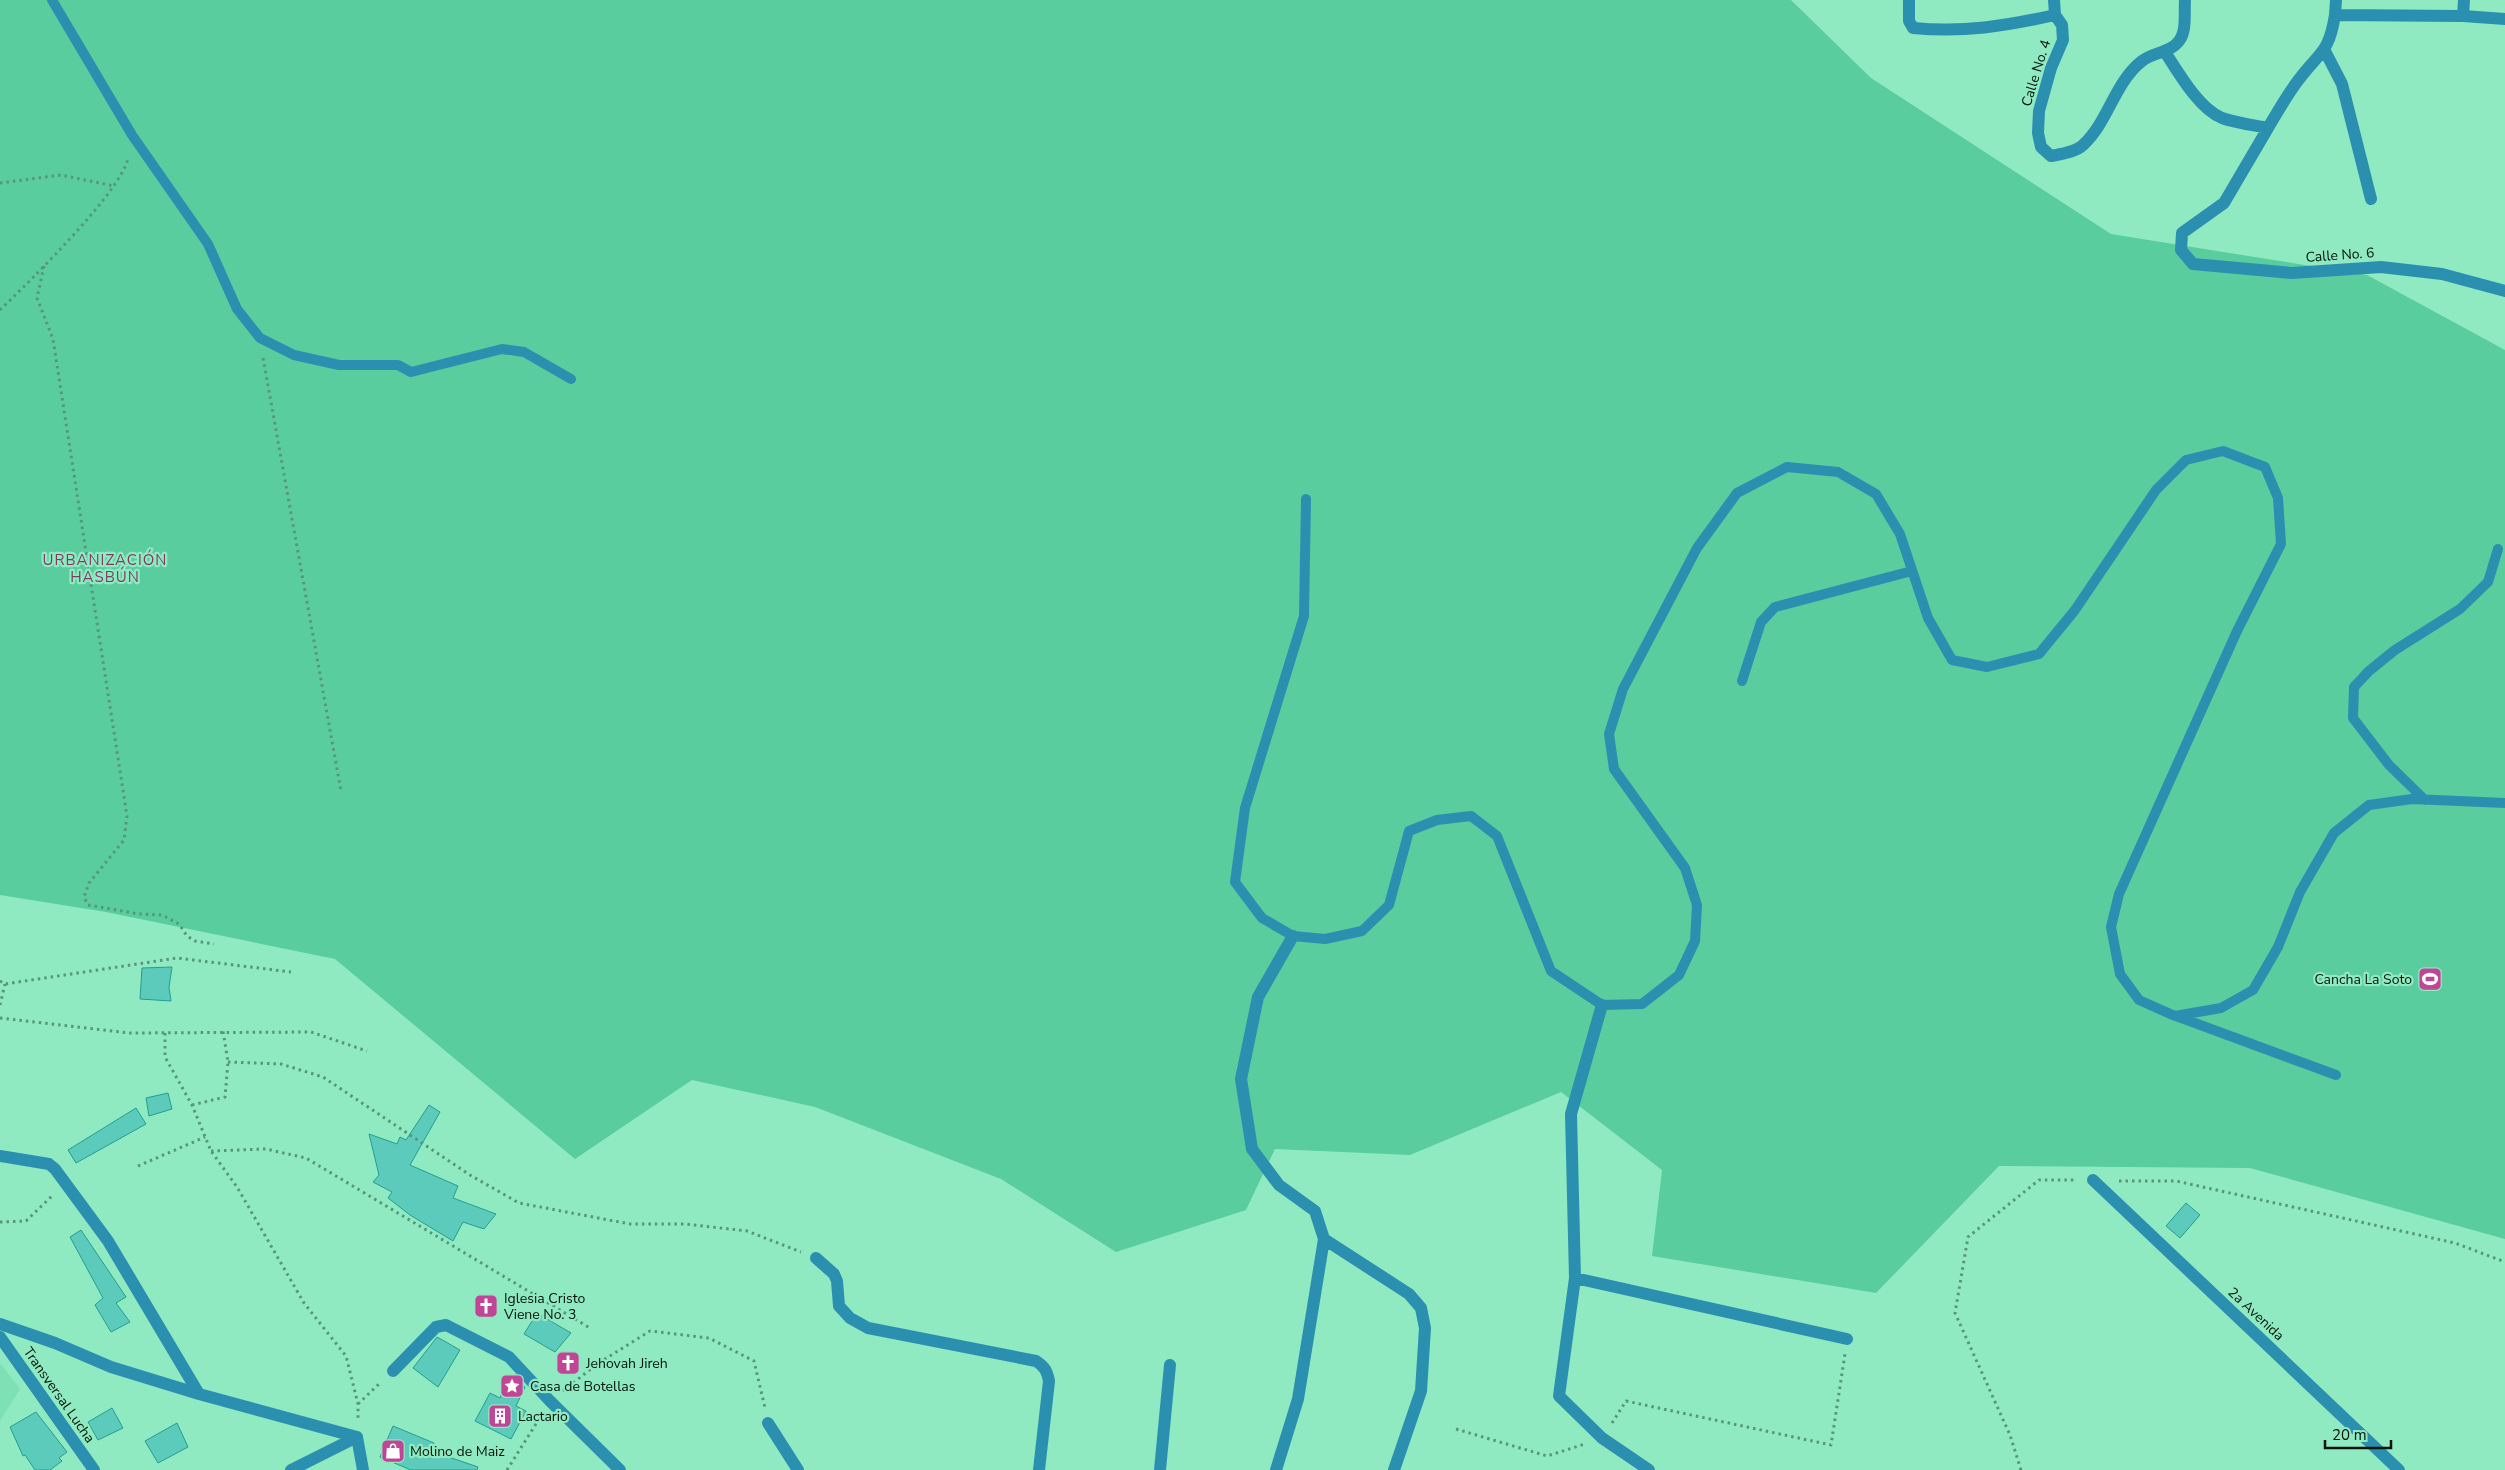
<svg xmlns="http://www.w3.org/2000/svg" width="2505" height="1470" viewBox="0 0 2505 1470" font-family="'Nunito Sans',sans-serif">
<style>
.built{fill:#7de1b5}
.green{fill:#59cd9e}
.building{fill:#5ccbbc;stroke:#239e90}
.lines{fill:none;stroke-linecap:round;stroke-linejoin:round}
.path{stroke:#589679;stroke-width:3;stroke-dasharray:2.5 4;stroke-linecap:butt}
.service{stroke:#2b90b0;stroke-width:10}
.minor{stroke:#2b90b0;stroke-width:12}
.labels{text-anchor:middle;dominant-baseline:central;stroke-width:4.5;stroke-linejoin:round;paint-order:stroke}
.street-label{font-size:14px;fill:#001309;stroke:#90eac1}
.poi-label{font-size:14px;fill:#001309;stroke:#90eac1;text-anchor:start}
.neighbourhood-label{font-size:15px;letter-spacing:1px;fill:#7c3d64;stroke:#90eac1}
</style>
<rect width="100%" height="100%" fill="#90eac1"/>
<path class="built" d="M0 1363 20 1389 0 1421Z"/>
<path class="green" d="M0 0H1791L1871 78 2111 234 2367 275 2505 350V1239L2250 1168 1999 1166 1876 1293 1652 1256 1662 1170 1561 1092 1410 1155 1275 1149 1246 1210 1116 1252 1001 1179 815 1107 692 1080 575 1159 335 959 106 912 0 895Z"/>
<path class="building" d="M172 967 169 987 171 1001 140 999 142 968Z
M168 1093 172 1109 149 1116 146 1098Z
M429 1105 440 1112 410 1165 458 1186 453 1198 496 1214 484 1229 463 1222 453 1241 410 1215 388 1198 392 1192 373 1182 379 1175 369 1134 397 1144 400 1137 406 1140Z
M136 1108 146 1124 76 1163 68 1150Z
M2186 1203 2200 1215 2180 1238 2166 1226Z
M81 1230 126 1297 116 1303 130 1322 111 1332 95 1305 103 1298 70 1237Z
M537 1313 571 1333 555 1352 524 1334Z
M437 1337 460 1350 438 1387 413 1368Z
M508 1379 525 1387 516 1406 526 1411 511 1439 475 1421 490 1393 500 1398Z
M112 1408 123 1428 98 1440 88 1422Z
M36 1412 67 1452 59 1458 62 1461 50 1470H35L25 1455 23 1456 10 1427Z
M177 1423 188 1447 158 1463 145 1441Z
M393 1426 434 1443 431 1451 478 1467 477 1470H411L380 1457Z"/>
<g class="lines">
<path class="path" d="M0 183 61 175 114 186
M44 266 37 298 53 339 127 816 124 840 89 883 84 897 88 905 139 914 162 915 179 924 187 936 195 941 214 944
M0 310C28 283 122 191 128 158
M263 358 341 791
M0 981 5 984 177 958 291 972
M0 1005 5 984
M0 1018 130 1033 311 1032 367 1051
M165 1033V1057L192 1105 211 1151 237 1187 304 1303 346 1356 358 1404V1419
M228 1062 281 1064 323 1077 470 1175 519 1203 630 1224H686L747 1231 801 1252
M192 1105 225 1097 228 1062 223 1031
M211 1151 266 1149 306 1158 590 1328
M138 1166 205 1137
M2119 1181H2176L2455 1243 2505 1262
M0 1222 26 1221 53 1195
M563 1391 597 1364 650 1331 709 1338 754 1361 765 1408
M358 1404 381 1382
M1612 1423 1626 1401 1831 1445 1845 1354
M1456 1429 1547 1456 1585 1444
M507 1470 541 1416
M2021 1470 2010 1435 1955 1313 1968 1237 2039 1180H2077"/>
<path class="service" d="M52 0 132 135 208 244 237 309 260 338 294 355 339 365H398L411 372 502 349 524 352 571 379
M1306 499 1304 616 1245 808 1235 882 1262 918 1293 936 1325 939 1362 931 1389 905 1409 831 1437 820 1471 816 1497 836 1551 971 1602 1005 1642 1004 1679 975 1695 941 1697 905 1685 868 1614 769 1609 734 1623 689 1697 548 1737 493 1787 467 1838 472 1876 494 1900 534 1928 618 1952 660 1987 667 2039 654 2075 610 2156 490 2186 460 2223 451 2265 467 2278 498 2281 544 2237 631 2119 894 2111 927 2120 974 2139 1000 2175 1016 2221 1008 2253 990 2278 947 2300 892 2334 833 2369 805 2412 799 2505 803
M1742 681 1761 622 1775 607 1912 571
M2425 800 2389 765 2353 718 2354 687 2369 671 2395 650 2460 609 2488 582 2498 549
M2176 1016 2336 1075"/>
<path class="minor" d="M1909 0V21L1913 28C1964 33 2005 26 2055 15L2062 25 2063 40 2051 68 2039 111 2038 133 2041 147 2051 156C2061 154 2076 152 2083 145 2109 121 2114 83 2142 61 2153 52 2170 53 2179 41 2187 31 2184 13 2185 0
M2054 0 2055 15
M2335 15 2336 0
M2463 16 2464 0
M2325 51 2342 84 2371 199
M2165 52C2178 72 2199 109 2222 118 2236 123 2253 125 2268 128 2278 111 2288 93 2300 78 2321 51 2329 52 2335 15L2463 16 2505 19
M2268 128 2224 203 2182 233 2181 250 2193 264 2292 273 2381 267 2442 274 2505 291
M1602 1005 1571 1114 1575 1278 1559 1396 1602 1438 1649 1470
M0 1156 49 1164 55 1169 108 1241 199 1394
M2093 1180 2399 1470
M1324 1239 1409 1294 1421 1308 1425 1328 1421 1391 1394 1470
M816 1258 834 1274 837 1281 839 1306 850 1318 868 1328 1036 1361C1045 1367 1047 1371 1049 1381L1039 1470
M1575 1278 1847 1339
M0 1324 55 1343 111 1367 199 1394 357 1437
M0 1337 94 1470
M393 1371 436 1327 446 1325 509 1357 550 1401 620 1470
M768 1423 798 1470
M357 1437 363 1470
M291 1470 357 1437
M1160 1470 1170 1365
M1276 1470 1298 1399 1324 1239 1315 1211 1279 1185 1252 1149 1241 1079 1258 997 1293 936"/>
</g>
<defs>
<g id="stadium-square" transform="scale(1.25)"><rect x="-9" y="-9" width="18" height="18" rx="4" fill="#c04596" stroke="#90eac1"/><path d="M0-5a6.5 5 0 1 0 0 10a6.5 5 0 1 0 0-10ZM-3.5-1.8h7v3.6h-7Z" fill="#fff"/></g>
<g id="church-square" transform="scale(1.25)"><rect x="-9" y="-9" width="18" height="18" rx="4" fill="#c04596" stroke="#90eac1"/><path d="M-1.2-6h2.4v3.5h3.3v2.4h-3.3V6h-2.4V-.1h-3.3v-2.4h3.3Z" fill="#fff"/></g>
<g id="sight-square" transform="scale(1.25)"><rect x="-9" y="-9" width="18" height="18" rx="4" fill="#c04596" stroke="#90eac1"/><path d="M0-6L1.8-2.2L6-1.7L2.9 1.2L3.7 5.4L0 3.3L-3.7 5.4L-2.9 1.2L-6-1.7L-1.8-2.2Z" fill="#fff"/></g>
<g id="building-square" transform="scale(1.25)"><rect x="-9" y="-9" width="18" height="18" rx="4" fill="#c04596" stroke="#90eac1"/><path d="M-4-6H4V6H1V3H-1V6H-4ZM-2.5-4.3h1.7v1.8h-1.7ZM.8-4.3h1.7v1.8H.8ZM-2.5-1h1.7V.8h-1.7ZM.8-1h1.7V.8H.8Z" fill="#fff"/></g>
<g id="shop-square" transform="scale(1.25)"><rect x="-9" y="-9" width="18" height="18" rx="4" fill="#c04596" stroke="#90eac1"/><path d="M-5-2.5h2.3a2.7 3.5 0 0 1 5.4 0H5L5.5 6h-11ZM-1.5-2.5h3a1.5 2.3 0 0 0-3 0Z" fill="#fff"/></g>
</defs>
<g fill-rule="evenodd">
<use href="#stadium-square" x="2430" y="979"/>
<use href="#church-square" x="486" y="1306"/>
<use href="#church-square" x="568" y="1363"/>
<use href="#sight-square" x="512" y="1386"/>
<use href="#building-square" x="500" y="1416"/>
<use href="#shop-square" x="393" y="1451"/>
</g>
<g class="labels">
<g class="street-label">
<text transform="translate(2036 73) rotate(-73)">Calle No. 4</text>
<text transform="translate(2340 255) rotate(-4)">Calle No. 6</text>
<text transform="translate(2256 1314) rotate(43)">2a Avenida</text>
<text transform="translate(59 1395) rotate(55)">Transversal Lucha</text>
</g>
<g class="poi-label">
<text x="2412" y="979" text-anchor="end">Cancha La Soto</text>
<text x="504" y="1298">Iglesia Cristo<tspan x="504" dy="16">Viene No. 3</tspan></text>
<text x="586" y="1363">Jehovah Jireh</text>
<text x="530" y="1386">Casa de Botellas</text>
<text x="518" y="1416">Lactario</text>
<text x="410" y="1451">Molino de Maiz</text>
</g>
<g class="neighbourhood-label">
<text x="105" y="560">URBANIZACIÓN<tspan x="105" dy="17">HASBÚN</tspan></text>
</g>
</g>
<path d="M2325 1440v8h66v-8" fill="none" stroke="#001309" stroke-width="2.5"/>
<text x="2332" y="1440" font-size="15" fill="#001309" stroke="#90eac1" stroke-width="4" paint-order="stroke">20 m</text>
</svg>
